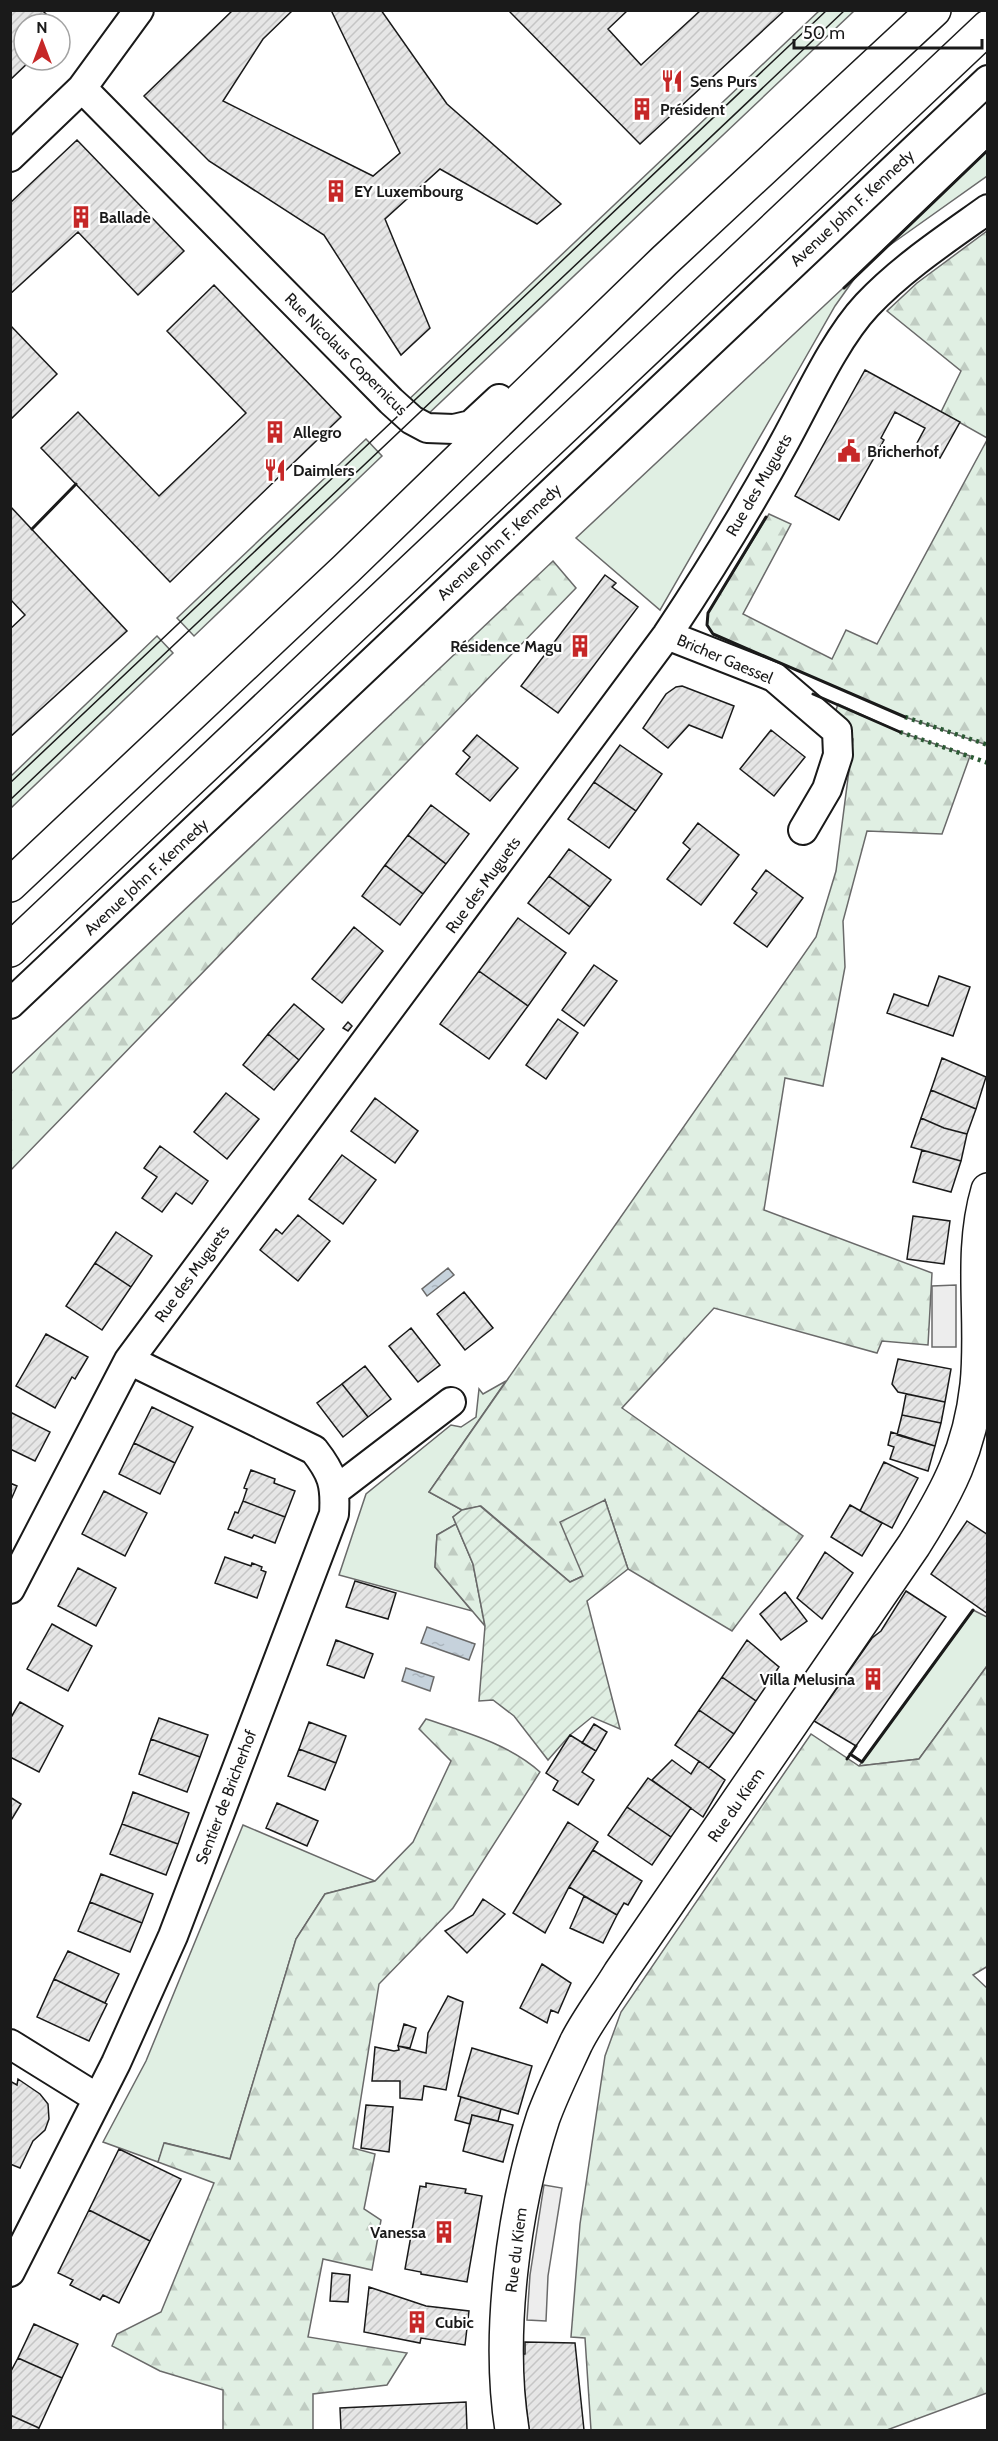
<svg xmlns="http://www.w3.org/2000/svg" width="998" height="2441" viewBox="0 0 998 2441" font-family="Cabin,sans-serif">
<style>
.grass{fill:#e0efe3;stroke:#6a6a6a;stroke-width:1.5}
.forest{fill:url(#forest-firs);stroke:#6a6a6a;stroke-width:1.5}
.garden{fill:url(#garden-furrows);stroke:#6a6a6a;stroke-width:1.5}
.parking{fill:#ededed;stroke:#6a6a6a;stroke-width:1.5}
.water{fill:url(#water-ripples);stroke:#6a6a6a;stroke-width:1.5}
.building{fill:url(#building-hatch);stroke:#1a1a1a;stroke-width:1.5}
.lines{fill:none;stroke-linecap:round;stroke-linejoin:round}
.minor-casing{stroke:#1a1a1a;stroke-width:32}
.major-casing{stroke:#1a1a1a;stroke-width:36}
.minor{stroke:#fff;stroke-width:28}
.major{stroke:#fff;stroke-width:33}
.tram{stroke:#1a1a1a;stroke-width:1.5}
.hedge{stroke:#2b5a34;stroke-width:4.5;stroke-dasharray:3 4.5;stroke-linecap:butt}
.wall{stroke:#1a1a1a;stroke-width:3}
.labels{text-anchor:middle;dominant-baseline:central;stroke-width:4.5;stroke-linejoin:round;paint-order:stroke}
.poi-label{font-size:16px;font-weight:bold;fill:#1a1a1a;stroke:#fff;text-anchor:start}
.street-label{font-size:16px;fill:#1a1a1a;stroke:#fff}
</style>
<defs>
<pattern id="forest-firs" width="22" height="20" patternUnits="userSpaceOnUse" patternTransform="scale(1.5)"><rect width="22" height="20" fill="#e0efe3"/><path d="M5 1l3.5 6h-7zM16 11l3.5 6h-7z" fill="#c0ccc2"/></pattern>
<pattern id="garden-furrows" width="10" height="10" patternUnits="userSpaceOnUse" patternTransform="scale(1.5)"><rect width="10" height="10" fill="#e0efe3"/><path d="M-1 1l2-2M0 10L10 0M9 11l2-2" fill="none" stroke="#c0ccc2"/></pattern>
<pattern id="water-ripples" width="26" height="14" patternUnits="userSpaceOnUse" patternTransform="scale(1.5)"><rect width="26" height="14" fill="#c6d2dc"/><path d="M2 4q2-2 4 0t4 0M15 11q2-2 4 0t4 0" fill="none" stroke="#aab4bc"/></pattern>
<pattern id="building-hatch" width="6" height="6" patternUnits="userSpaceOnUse" patternTransform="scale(1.5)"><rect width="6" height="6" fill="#e6e6e6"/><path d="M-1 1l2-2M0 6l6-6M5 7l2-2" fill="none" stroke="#c5c5c5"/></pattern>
</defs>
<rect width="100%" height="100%" fill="#fff"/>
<path class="grass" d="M819 11H854L426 416 405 403Z
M987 150V176L883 250Z
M857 275 835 306 799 369 660 610 576 538Z
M366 439 382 456 194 636 177 618Z
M157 636 173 653 11 808V776Z
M506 1381 429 1492 462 1510 453 1517 456 1524 437 1535 435 1567 472 1611 339 1575 366 1494 451 1425 461 1427 476 1417 479 1389 483 1394Z
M973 1610 987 1617V1666L919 1759 859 1766Z
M243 1825 375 1881 325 1894 296 1939 230 2159 165 2143 158 2162 103 2142 146 2061Z"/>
<path class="forest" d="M987 231V438L941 412 961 371 887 311 917 283Z
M987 440V745L905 717 713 634 707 625 708 613 769 514 791 524 743 614 832 659 846 630 877 644Z
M553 561 576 588 11 1170V1074Z
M838 704 900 732 970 756 942 834 867 831 843 921 845 967 823 1086 785 1078 764 1210 932 1273 928 1345 882 1341 877 1353 714 1308 622 1408 803 1536 732 1631 628 1569 605 1500 583 1576 570 1582 481 1506 462 1510 429 1492 816 937 836 871 853 739 835 713Z
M456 1524 473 1564 485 1626 435 1567 437 1535Z
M987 1666 988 1966 973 1975 988 1989 987 2393 887 2430H591L585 2338 571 2337 580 2224 605 2056 621 2012 811 1734 859 1766 919 1759Z
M426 1719C465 1732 509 1744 540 1772L453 1908 379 1984 353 2148 375 2154 364 2209 381 2220 372 2270 323 2259 308 2337 407 2353 387 2385 313 2394V2430H223V2390L160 2371 112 2346 117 2334 161 2312 214 2183 158 2162 164 2143 230 2159 296 1939 325 1894 375 1881 413 1842 451 1761 419 1729Z"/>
<path class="garden" d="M605 1500 628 1569 587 1601 620 1729 592 1717 570 1735 548 1760 514 1716 493 1700 479 1701 485 1626 473 1564 453 1517 462 1510 480 1506 570 1582 583 1576 560 1522Z"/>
<path class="parking" d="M956 1285V1347H932V1286Z
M544 2185 562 2188 548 2276 546 2321 527 2320 530 2275Z"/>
<path class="water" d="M448 1268 454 1275 427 1296 422 1289Z
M427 1627 475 1644 469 1660 421 1643Z
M406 1668 434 1677 430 1691 402 1681Z"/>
<path class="building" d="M10 10H42L56 24H24V60H31L10 80Z
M233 10H293L263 39 223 101 373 176 400 153 331 10H381L447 104 561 204 537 224 440 169 385 219 430 328 401 355 324 235 209 161 144 96Z
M508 10H628L608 29 641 65 701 10H785L640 144Z
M77 140 184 251 138 295 78 232 10 294V203Z
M214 285 341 417 170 582 41 448 78 412 159 496 246 413 167 331Z
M10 325 57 374 12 418 10 417Z
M865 370 960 422 940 458 916 445 925 428 895 412 881 438 884 440 839 520 795 496Z
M10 506 127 631 10 737V629L25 615 10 599Z
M605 575 616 583 612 587 638 607 558 713 521 686Z
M682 686 734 706 722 738 689 725 668 748 643 728 666 694 676 687Z
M771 730 805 757 774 796 740 769Z
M477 735 518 768 490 801 456 774 470 757 463 751Z
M620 745 662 774 636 811 594 782Z
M594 782 636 811 609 848 568 819Z
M431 805 469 834 446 864 408 835Z
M698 823 739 855 701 905 667 879 690 849 683 843Z
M408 835 446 864 423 894 385 865Z
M569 849 611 880 590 907 549 876Z
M385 865 423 894 400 925 362 896Z
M766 870 803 898 767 947 734 923 757 893 752 889Z
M549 876 590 907 569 934 528 903Z
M518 918 566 953 528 1006 479 971Z
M354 927 383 951 342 1003 312 979Z
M594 965 617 981 584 1026 562 1010Z
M479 971 528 1006 489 1059 440 1024Z
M939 976 970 987 953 1036 887 1013 894 994 928 1006Z
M294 1004 324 1029 299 1060 268 1034Z
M558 1019 578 1033 546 1079 526 1065Z
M348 1022 352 1026 348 1031 343 1028Z
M268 1034 299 1060 274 1090 243 1065Z
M942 1058 986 1077 976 1109 931 1090Z
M931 1090 976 1109 967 1134 944 1128 921 1118Z
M226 1093 259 1119 227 1159 194 1132Z
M375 1098 418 1131 395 1163 351 1131Z
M921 1118 944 1128 967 1134 961 1161 911 1147Z
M160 1146 208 1181 192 1204 176 1193 162 1212 142 1198 157 1177 144 1168Z
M922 1150 961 1161 951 1192 913 1182Z
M342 1155 376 1180 343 1224 309 1199Z
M298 1215 330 1241 298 1281 260 1250 276 1229 282 1234Z
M913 1216 950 1221 944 1264 907 1259Z
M116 1232 152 1256 131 1287 95 1263Z
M95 1263 131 1287 102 1330 66 1306Z
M464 1292 493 1328 465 1350 437 1314Z
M411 1328 440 1365 418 1382 389 1346Z
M46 1334 88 1357 75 1379 72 1377 55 1408 16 1386Z
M898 1359 951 1369 945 1402 898 1392 892 1384Z
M365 1366 391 1399 368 1417 342 1384Z
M342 1384 368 1417 343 1437 317 1403Z
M906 1394 945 1402 941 1423 902 1415Z
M152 1407 193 1427 175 1463 134 1443Z
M10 1412 50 1432 35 1461 10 1449Z
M902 1415 941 1423 935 1446 897 1435Z
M891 1432 935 1446 928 1471 890 1459 894 1447 888 1445Z
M134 1443 175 1463 160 1494 119 1474Z
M884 1462 918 1478 892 1528 860 1511Z
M251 1470 275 1479 274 1483 295 1491 285 1517 243 1501 247 1489 244 1488Z
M10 1483 17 1486 10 1502Z
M104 1491 147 1513 125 1556 82 1534Z
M243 1501 285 1517 275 1543 254 1535 252 1538 228 1529 235 1512 238 1513Z
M850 1505 882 1523 862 1556 831 1537Z
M967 1521 988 1535V1614L931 1574Z
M825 1552 853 1573 822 1619 797 1598Z
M225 1557 251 1566 252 1563 262 1567 261 1570 266 1572 257 1598 215 1583Z
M78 1568 116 1588 96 1626 58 1606Z
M355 1581 396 1593 388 1619 346 1607Z
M906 1591 946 1617 856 1746 814 1721 872 1638 881 1631Z
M785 1592 807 1621 781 1640 760 1614Z
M52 1624 92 1646 68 1691 27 1669Z
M336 1640 373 1654 364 1678 327 1665Z
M747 1640 779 1667 756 1701 722 1677Z
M722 1677 756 1701 734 1734 699 1710Z
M20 1702 63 1726 39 1772 10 1757V1719Z
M699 1710 734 1734 709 1768 675 1745Z
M159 1718 208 1735 200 1757 151 1739Z
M309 1722 346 1736 336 1763 299 1749Z
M594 1724 607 1732 596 1751 582 1743Z
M570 1735 596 1751 582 1772 594 1780 578 1805 553 1790 558 1781 546 1773Z
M151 1739 200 1757 187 1792 139 1774Z
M299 1749 336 1763 325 1790 288 1776Z
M672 1760 691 1774 699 1761 725 1780 703 1817 652 1780Z
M648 1778 691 1808 671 1837 627 1807Z
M133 1792 189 1813 178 1844 122 1824Z
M10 1797 21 1804 10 1822Z
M277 1803 318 1821 307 1846 266 1828Z
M627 1807 671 1837 652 1865 608 1835Z
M568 1822 598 1842 569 1887 545 1933 513 1913Z
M122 1824 178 1844 166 1875 110 1854Z
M593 1850 642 1881 628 1905 624 1903 617 1915 569 1887Z
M101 1874 153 1894 142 1923 90 1902Z
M584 1896 617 1915 603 1943 570 1928Z
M483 1899 505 1914 467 1953 445 1931 473 1915Z
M90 1902 142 1923 130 1952 78 1931Z
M68 1951 119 1974 105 2003 54 1979Z
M542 1964 571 1983 558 2013 551 2010 547 2023 520 2008Z
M54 1979 107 2004 89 2041 37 2017Z
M448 1996 463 2002 446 2090 424 2086 422 2100 400 2098V2081H372L375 2047 394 2051 399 2050 398 2046 426 2053 428 2033Z
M404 2024 416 2028 410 2048 398 2046Z
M472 2048 532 2066 518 2114 458 2096Z
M18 2079 40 2094 48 2104 49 2119 45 2130 33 2141 20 2168 10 2164V2081L17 2085Z
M461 2097 501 2109 498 2121 472 2115 470 2124 455 2120Z
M366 2105 393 2107 389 2152 361 2148Z
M472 2115 513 2125 503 2162 463 2151Z
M119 2149 181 2179 150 2241 89 2210Z
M426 2183 466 2189 465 2193 482 2196 467 2282 421 2274V2272L405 2269 420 2186 426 2187Z
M89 2210 150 2241 119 2303 103 2295 100 2300 70 2285 73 2280 58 2273Z
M332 2273 350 2275 348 2302 330 2301Z
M369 2287 426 2306 469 2311 465 2345 421 2338 420 2343 364 2332Z
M34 2324 78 2344 62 2378 18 2358Z
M525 2342 575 2343 584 2430H529L520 2355 525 2354Z
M18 2358 62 2378 39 2428 10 2415V2373Z
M466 2402 467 2430H341L340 2408Z
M10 2415 39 2428 38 2430H10Z"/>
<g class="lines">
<g class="minor-casing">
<path id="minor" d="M82 88 391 401 412 420 427 428 454 429 471 425 499 399
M10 157 82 88 139 10
M667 635 774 677 837 731 838 755 827 789 803 830
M10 1004 988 80
M336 1490 451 1402
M10 1589 129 1360 667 635C709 572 749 507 785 441 808 399 835 339 867 305 902 268 946 239 988 209
M10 2044 97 2098
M10 2272 116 2063 173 1936 334 1514C336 1484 332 1473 314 1450L129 1360"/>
</g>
<g class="major-casing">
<path id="major" d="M10 885 346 569 664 261 934 10
M10 950 988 27
M512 2430C497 2335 513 2210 543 2118 552 2093 565 2067 576 2043 588 2019 606 1996 620 1973L914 1545C948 1491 970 1449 977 1385 984 1320 969 1254 988 1190"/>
</g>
<use href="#minor" class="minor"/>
<use href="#major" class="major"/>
<path class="tram" d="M10 783 827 10
M10 800 845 10"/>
<path class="hedge" d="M905 717 988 745
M900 732 988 763"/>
<path class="wall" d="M844 288 988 150
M766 517 708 613 707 625 713 634 905 717
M32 529 76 484
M813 694 900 732
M850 1754 862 1762 973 1610
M847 1759 856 1746"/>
</g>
<defs>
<g id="restaurant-bare" transform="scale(1.8)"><path d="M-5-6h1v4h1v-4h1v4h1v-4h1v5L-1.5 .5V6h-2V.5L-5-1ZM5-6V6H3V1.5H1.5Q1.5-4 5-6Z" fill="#c62828" stroke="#fff" stroke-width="2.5" paint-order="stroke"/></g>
<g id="building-bare" transform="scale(1.8)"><path d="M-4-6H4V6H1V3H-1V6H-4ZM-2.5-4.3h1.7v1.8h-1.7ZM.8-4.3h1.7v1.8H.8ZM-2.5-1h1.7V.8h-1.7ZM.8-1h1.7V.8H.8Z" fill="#c62828" stroke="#fff" stroke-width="2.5" paint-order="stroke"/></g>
<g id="civic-bare" transform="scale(1.8)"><path d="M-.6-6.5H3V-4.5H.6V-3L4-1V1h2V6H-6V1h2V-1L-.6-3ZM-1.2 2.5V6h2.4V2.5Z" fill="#c62828" stroke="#fff" stroke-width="2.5" paint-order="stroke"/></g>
</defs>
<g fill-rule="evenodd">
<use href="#restaurant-bare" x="672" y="81"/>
<use href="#building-bare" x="642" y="109"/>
<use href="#building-bare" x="336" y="191"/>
<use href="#building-bare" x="81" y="217"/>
<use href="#building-bare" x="275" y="432"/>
<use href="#civic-bare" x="849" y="451"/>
<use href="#restaurant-bare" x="275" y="470"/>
<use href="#building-bare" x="580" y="646"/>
<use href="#building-bare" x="873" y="1679"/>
<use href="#building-bare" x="444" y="2232"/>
<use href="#building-bare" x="417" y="2322"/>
</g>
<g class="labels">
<g class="poi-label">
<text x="690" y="81">Sens Purs</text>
<text x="660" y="109">Président</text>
<text x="354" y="191">EY Luxembourg</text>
<text x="99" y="217">Ballade</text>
<text x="293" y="432">Allegro</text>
<text x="867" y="451">Bricherhof</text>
<text x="293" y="470">Daimlers</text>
<text x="562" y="646" text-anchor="end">Résidence Magu</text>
<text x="855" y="1679" text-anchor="end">Villa Melusina</text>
<text x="426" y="2232" text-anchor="end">Vanessa</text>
<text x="435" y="2322">Cubic</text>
</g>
<g class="street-label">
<text transform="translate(852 208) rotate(-43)">Avenue John F. Kennedy</text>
<text transform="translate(346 354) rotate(45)">Rue Nicolaus Copernicus</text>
<text transform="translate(759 485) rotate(-60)">Rue des Muguets</text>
<text transform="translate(499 542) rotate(-43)">Avenue John F. Kennedy</text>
<text transform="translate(725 659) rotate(23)">Bricher Gaessel</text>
<text transform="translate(146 877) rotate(-43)">Avenue John F. Kennedy</text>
<text transform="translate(483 885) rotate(-54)">Rue des Muguets</text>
<text transform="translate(192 1274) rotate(-54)">Rue des Muguets</text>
<text transform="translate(226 1797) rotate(-69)">Sentier de Bricherhof</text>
<text transform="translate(736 1805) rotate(-55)">Rue du Kiem</text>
<text transform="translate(516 2250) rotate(-83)">Rue du Kiem</text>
</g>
</g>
<rect width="998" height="2441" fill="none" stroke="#1a1a1a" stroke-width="24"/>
<g transform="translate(42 42)"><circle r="28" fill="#ffffff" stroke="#a3a3a3" stroke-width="1.5"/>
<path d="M0-4.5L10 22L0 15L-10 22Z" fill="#c62828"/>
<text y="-9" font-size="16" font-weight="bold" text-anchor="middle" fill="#1a1a1a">N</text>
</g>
<path d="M794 39v9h188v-9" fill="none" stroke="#1a1a1a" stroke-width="3"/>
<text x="803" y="39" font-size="18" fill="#1a1a1a" stroke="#ffffff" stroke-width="4.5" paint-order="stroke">50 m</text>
</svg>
